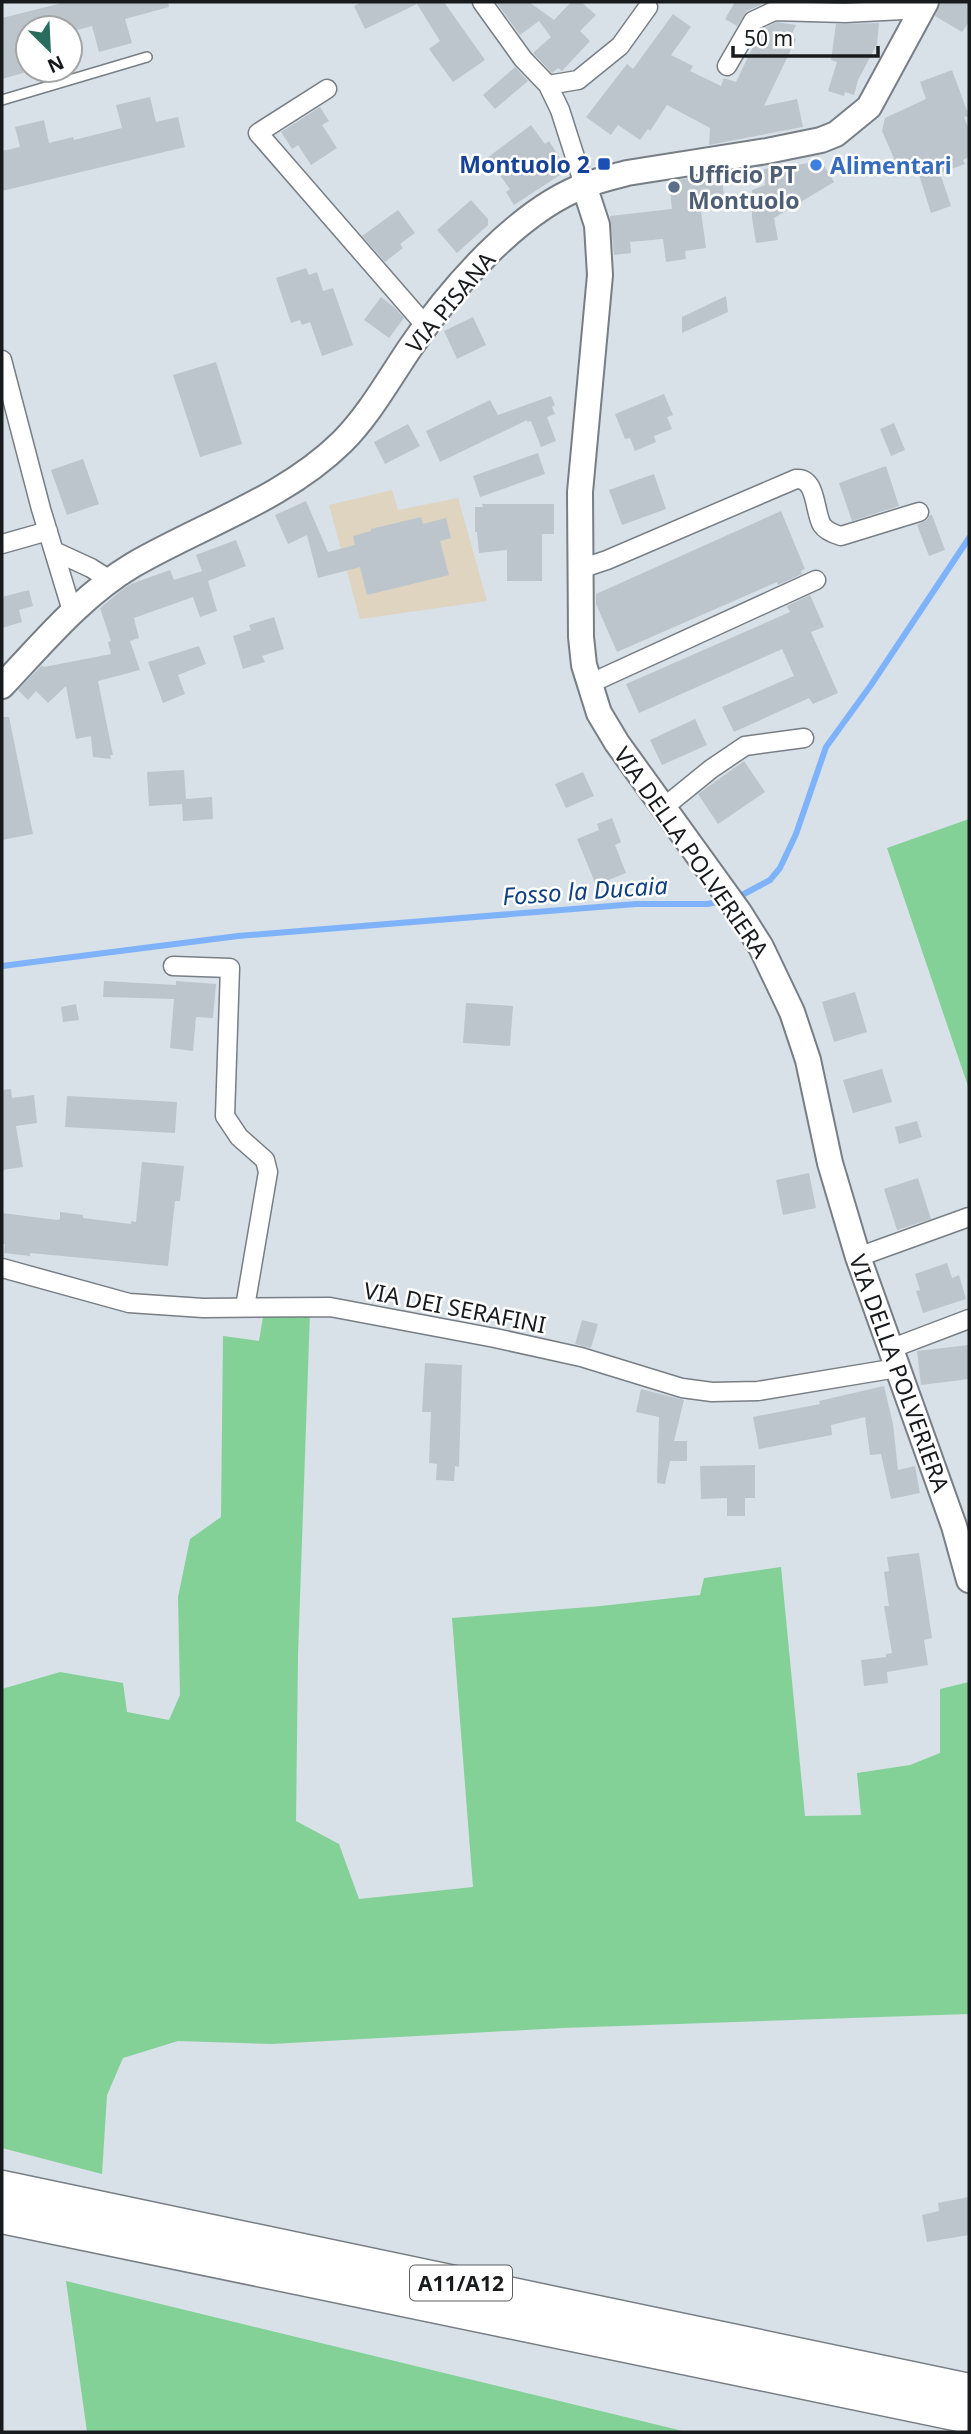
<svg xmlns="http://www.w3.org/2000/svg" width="971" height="2434" viewBox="0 0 971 2434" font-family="'Noto Sans',sans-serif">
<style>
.education{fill:#ded4bf}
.green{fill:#83d197}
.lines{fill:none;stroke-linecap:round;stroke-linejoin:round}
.stream{stroke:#7eb2fa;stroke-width:6}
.building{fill:#bdc5cc}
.lane-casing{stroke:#777e85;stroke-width:12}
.street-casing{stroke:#777e85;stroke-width:21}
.secondary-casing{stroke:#777e85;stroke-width:28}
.highway-casing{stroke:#777e85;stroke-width:35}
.lane{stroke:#fff;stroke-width:9}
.street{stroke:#fff;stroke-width:18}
.secondary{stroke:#fff;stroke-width:24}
.highway{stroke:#fff;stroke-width:32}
.transit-dot{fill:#1a4fb4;stroke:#fff;stroke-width:2.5}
.shop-dot{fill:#3f7fe0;stroke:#fff;stroke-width:2.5}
.service-dot{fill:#5c6f8a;stroke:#fff;stroke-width:2.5}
.labels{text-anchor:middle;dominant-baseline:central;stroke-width:5;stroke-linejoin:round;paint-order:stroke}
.shield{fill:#fff;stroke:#5d5f61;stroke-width:2}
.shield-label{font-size:21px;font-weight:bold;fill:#181b1d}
.transit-label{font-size:23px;font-weight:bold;fill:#164399;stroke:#fff;text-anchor:end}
.shop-label{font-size:23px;font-weight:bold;fill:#366cbe;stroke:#fff;text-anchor:start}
.service-label{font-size:23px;font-weight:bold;fill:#4e5e75;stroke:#fff;text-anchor:start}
.street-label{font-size:23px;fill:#181b1d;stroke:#fff}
.water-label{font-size:24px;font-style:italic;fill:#0f4180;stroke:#fff}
</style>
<rect width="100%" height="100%" fill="#d8e0e8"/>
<path class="education" d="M392 490 398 510 458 498 487 601 360 619 329 505Z"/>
<path class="green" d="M969 819V1089L887 848Z
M264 1311 310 1312 298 1655 296 1821 339 1844 359 1899 473 1887 452 1618 601 1606 700 1595 704 1578 781 1567 805 1816 861 1815 857 1773 910 1765 940 1753V1689L969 1682V2014L562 2028 272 2044 178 2041 123 2058 107 2095 102 2174 2 2148V1689L60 1672 123 1683 127 1712 169 1720 180 1695 178 1597 190 1539 221 1517 223 1336 259 1341Z
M66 2281 687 2432H87Z"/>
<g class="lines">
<path class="stream" d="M735 897 744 894 770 880 780 868 796 834 826 747 871 685 969 538
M2 966 238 936 636 904H708L724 900"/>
</g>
<path class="building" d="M66 2H168L169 7 125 19 132 43 99 52 92 26 70 32V28H28V42L23 44 28 70 30 71 2 79V18Z
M362 2H444L485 60 453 82 429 49 440 41 417 4 365 29 354 6Z
M496 2H529L554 20 571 2H581L596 15 580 31 590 41 562 71 558 68 552 73 533 53 551 37 539 21 520 35Z
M735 2H767L747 11 737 26 725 19Z
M941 2H969V22L962 32 935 16Z
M673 14 691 27 671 55 693 66 690 71 721 86 724 78 736 82 761 30 776 22 796 25 791 36 796 39 764 106 797 99 803 127 709 145 710 128 667 105 650 131 648 129 640 140 618 125 611 135 586 117 627 64 633 69Z
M879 23 877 44 858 80 854 95 845 92 844 96 828 91 837 62 831 60 836 24Z
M515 67 528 81 495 109 483 95Z
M952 70 969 116 964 117 969 130V157L963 160 965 164 940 173 951 206 931 213 916 165 900 172 882 131 885 118 926 99 920 82Z
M150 97 156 122 178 117 185 147 2 191V151L20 147 15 127 44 120 49 143 73 137 74 140 122 128 116 105Z
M320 107 329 121 322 125 337 148 311 165 298 145 292 149 281 132Z
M531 125 545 144 549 141 567 169H559L560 175 514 205 506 192 510 189 487 158Z
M818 156 834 182 774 218 778 240 756 243 752 218V190L765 185 764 169 810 163 811 165 813 157Z
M721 174 725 201 700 204 706 248 685 251 686 259 666 262 663 239 630 242 631 253 614 255 610 216 672 209 669 181Z
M471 200 488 219V225L457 253 437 230Z
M398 210 415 233 400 244 403 248 385 262 362 236Z
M306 268 309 275 317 272 323 291 333 288 353 345 322 356 310 322 302 325 300 320 291 323 276 278Z
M726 296 728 312 682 333V317Z
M381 297 394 307 404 318 389 338 364 320Z
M473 317 486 345 457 359 444 331Z
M216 362 242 444 200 457 173 375Z
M664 394 673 415 667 417 672 429 654 436 656 442 635 451 630 438 625 439 615 414Z
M551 396 555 405 552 407 555 414 547 417 556 441 541 447 531 421 527 422V420L440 462 426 431 490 400 498 415Z
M894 423 905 450 891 456 880 429Z
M408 424 420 446 385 464 374 442Z
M538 453 545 474 480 497 473 476Z
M83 459 99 504 67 515 51 470Z
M886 466 899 506 852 521 839 483Z
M654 474 666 509 622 525 609 490Z
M306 501 328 552 355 545 353 536 371 531V529L421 517 423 524 446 518 451 538 440 541 449 575 367 595 360 567 318 578 307 535 288 544 275 515Z
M482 504H554V534H542V581H507V550L479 553 477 532H475V507H483Z
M781 511 805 569 801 571 802 574 778 585 777 582 617 652 596 604V594Z
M930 515H932L945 550 929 556 917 525 927 520Z
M236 540 246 566 208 581 217 611 200 617 193 597 134 618 139 638 130 641 140 670 98 681 113 755H110L111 759 93 757 91 736 76 739 66 686 48 703 36 691 28 700 18 690 42 665 44 667 111 654 108 642 111 641 100 608 123 589 131 584 170 570 174 580 202 571 196 555Z
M29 590 33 606 19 610 22 622 2 628V597Z
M810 595 824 627 811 632 838 693 813 704 809 698 734 732 722 707 794 676 782 649 639 713 626 684 790 612 787 606Z
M274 617 284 649 262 656 265 662 243 669 233 636 251 630 249 625Z
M199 646 206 664 178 675 185 694 163 703 148 662Z
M2 717H9L33 834 2 840Z
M695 719 707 745 662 765 650 740Z
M744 761 765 792 718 824 698 794Z
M184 770 186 799 212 797 213 819 183 821 182 804 149 806 147 772Z
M583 772 594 796 566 808 555 784Z
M612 818 621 842 615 845 626 873 596 885 577 839 599 830 597 824Z
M104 981 176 985V981L216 984 213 1018 196 1017 193 1051 170 1048 174 999 103 997Z
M855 992 867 1032 834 1042 822 1002Z
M466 1003 513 1006 510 1046 463 1043Z
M76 1004 79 1020 63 1022 61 1007Z
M882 1069 892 1102 853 1113 843 1080Z
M11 1089 12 1098 34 1095 37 1123 16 1126 23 1167 2 1170V1090Z
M67 1096 177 1102 175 1133 65 1127Z
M917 1121 922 1137 899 1144 895 1127Z
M142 1162 184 1166 180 1201H175L168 1266 30 1253V1256L4 1253 5 1244H2V1213L57 1220 60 1219V1212L83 1215V1218L131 1224V1221L136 1222Z
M809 1173 816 1208 783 1215 776 1180Z
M918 1178 931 1219 897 1230 884 1189Z
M947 1263 952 1278 959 1275 966 1299 923 1313 916 1291 920 1290 915 1274Z
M582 1320 598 1324 591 1348 575 1344Z
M969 1345V1379L921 1385 917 1351Z
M425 1363 462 1365 459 1467 455 1466 454 1481 436 1480 437 1464 429 1463 431 1412H422Z
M884 1386 893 1424 898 1470 915 1466 920 1493 891 1499 881 1454 870 1455 865 1417 831 1425 832 1435 759 1449 753 1417 820 1404 819 1401Z
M641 1389 684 1400 674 1441H687V1461H670L665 1484 657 1483 659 1417 636 1412Z
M755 1465V1498H745V1516H727V1498L701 1499 700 1466Z
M919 1553 932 1638 924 1640 928 1665 887 1672 888 1683 864 1686 861 1660 886 1657V1654L892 1653 884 1606H889L884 1572 889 1571 887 1557Z
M969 2197V2235L927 2242 922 2215 939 2211 938 2203Z"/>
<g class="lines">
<g class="lane-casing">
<path id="lane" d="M2 100 147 57"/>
</g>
<g class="street-casing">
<path id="street" d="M482 2 523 59 548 85 560 110 584 185
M727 66 753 21 774 11 845 13 922 9
M548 85 578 80 620 46 648 7
M327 89 258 133 425 325
M2 360 41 509 72 611
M2 544 48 531
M54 551 91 568 110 580
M580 569 607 560 796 479C817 477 814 512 822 525 826 531 834 534 841 536L919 512
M589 684 816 580
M663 808 711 769 745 746 804 738
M173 966 230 968 225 1116 239 1137 265 1160 268 1172 245 1307
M858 1257 969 1217
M2 1268 129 1303 203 1308 330 1307 495 1338 581 1357 682 1388 712 1392 758 1391 897 1368
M890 1349 969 1319"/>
</g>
<g class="secondary-casing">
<path id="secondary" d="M584 185 597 225 600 275 580 492 581 637 584 665 599 713 617 743 739 912 761 947 792 1012 808 1060 830 1163 858 1257 954 1526 969 1580
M2 686C43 643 81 596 133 565 202 525 284 499 342 442 369 415 389 379 410 348 450 289 518 210 586 185 599 180 613 177 627 173L767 151 821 140 836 134 869 107 926 2"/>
</g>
<g class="highway-casing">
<path id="highway" d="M2 2187 969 2390
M2 2217 969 2417"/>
</g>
<use href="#lane" class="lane"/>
<use href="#street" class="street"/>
<use href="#secondary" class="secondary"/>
<use href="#highway" class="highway"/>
</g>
<rect class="transit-dot" x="597" y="157" width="14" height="14" rx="3.5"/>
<circle class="shop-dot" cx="816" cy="165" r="7"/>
<circle class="service-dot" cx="674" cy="187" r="7"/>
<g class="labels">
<rect class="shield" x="410" y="2265.5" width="102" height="35" rx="5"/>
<g class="shield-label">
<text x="461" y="2283">A11/A12</text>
</g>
<g class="transit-label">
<text x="590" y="164">Montuolo 2</text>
</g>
<g class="shop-label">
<text x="830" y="165">Alimentari</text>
</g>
<g class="service-label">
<text x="688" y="174">Ufficio PT<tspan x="688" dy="26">Montuolo</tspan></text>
</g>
<g class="street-label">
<text transform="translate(450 302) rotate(-50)">VIA PISANA</text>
<text transform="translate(692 852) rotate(55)">VIA DELLA POLVERIERA</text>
<text transform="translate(455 1307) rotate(11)">VIA DEI SERAFINI</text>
<text transform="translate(900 1373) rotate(70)">VIA DELLA POLVERIERA</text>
</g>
<g class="water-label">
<text transform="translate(585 890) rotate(-4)">Fosso la Ducaia</text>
</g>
</g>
<rect width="971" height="2434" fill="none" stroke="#181b1d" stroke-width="7"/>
<g transform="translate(49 49) rotate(156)"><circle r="33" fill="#ffffff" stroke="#a3a4a5" stroke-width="2"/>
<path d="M0-5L12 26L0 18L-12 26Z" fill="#286c5d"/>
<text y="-10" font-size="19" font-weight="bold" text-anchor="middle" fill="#181b1d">N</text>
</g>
<path d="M733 46v10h145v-10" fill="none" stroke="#181b1d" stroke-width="3.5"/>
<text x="744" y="46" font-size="21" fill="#181b1d" stroke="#ffffff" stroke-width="5" paint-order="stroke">50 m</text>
</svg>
